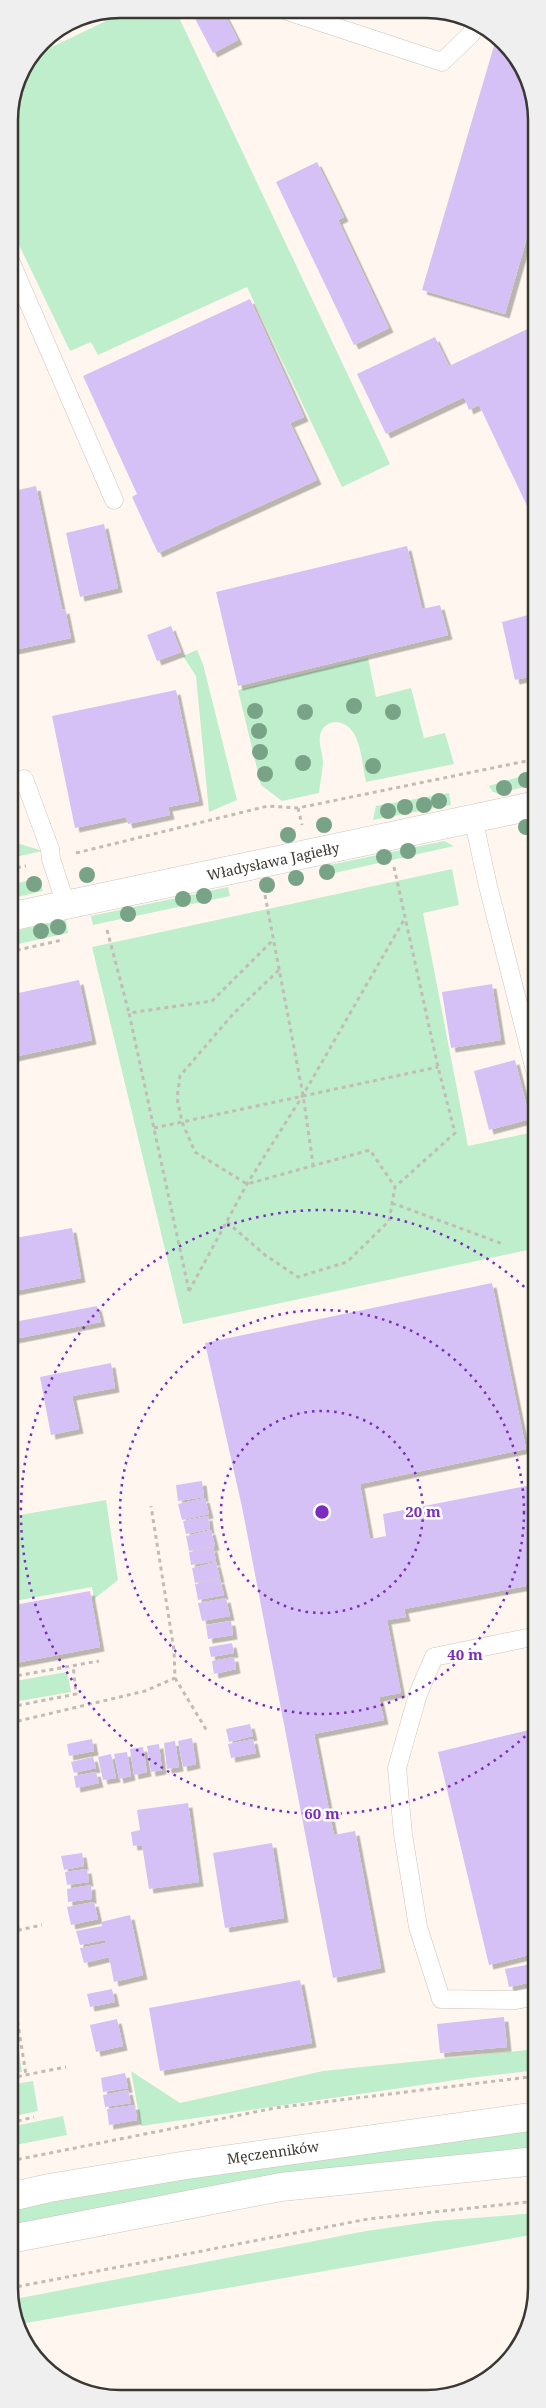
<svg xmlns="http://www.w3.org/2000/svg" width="546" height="2408" viewBox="0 0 546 2408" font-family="'Noto Serif',serif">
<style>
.green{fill:#beeecb}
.building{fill:#d5c1f5;filter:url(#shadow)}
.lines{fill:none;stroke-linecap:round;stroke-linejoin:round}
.lane-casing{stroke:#cdc3ba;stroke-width:19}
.secondary-casing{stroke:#cdc3ba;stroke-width:29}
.path{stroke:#c3bcb5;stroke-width:3;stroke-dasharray:4 4;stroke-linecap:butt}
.lane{stroke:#fff;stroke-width:18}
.secondary{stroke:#fff;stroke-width:28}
.tree{fill:#79a387}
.ring{fill:none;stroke:#7b2cbf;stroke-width:2.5;stroke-dasharray:2.5 5}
.labels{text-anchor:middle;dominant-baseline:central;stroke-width:5;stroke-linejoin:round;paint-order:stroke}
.street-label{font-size:14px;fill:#3b3733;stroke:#fff}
.rim{fill:none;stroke:#3b3733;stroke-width:2.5}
.centre{fill:#7b2cbf;stroke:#fff;stroke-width:2.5}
.ring-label{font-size:15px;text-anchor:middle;font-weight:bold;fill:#7b2cbf;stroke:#fff;stroke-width:5;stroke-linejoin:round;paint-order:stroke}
</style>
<defs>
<filter id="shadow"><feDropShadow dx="4.5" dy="4.5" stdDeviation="0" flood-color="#0004"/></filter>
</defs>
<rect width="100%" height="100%" fill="#fff7ef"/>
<path class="green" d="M131 9H175L390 464 342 487 247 287 98 355 91 342 70 351 9 224V113L17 77 31 57Z
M197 650 203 664 237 800 209 812 196 676 183 656Z
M368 658 376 697 411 688 424 738 445 733 454 764 366 782C361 762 362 724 336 722 329 722 324 726 321 732 317 742 323 752 323 763 322 773 320 783 319 793L282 801 261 785 238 690Z
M535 772 536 773V783L500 794 493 792 489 786Z
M449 793 451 805 373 820 376 806Z
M9 818 17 843 43 851 15 857 9 843Z
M444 841 454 846 321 876 320 867Z
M452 869 459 905 423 913 468 1146 534 1132 537 1143V1248L183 1324 92 947Z
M39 878 43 891 9 899V885Z
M228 887 230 896 93 925 91 916Z
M66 920 68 933 9 946V932Z
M106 1500 118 1580 94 1599 92 1587 9 1602V1517Z
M67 1672 71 1692 19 1701 15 1681Z
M10 1996 22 2072 10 2074Z
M537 2049V2070L469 2078 141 2126 131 2071 180 2103 323 2071Z
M33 2081 38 2111 10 2117V2085Z
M63 2116 67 2135 10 2146V2127Z
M537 2126V2149L251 2178 10 2228V2210L227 2168Z
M537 2213V2234L20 2324 10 2303V2300L366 2231 436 2221Z"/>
<path class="building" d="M190 9H222L238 40 213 53Z
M496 39 510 46 536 105V206L505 314 422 290Z
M317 162 344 217 338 220 389 328 354 345 276 182Z
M250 299 304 417 290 423 317 480 158 553 132 497 137 494 83 376Z
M536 325V378L532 380 536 389V508L535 504 528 508 479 405 469 410 464 397 386 434 357 374 435 337 449 366Z
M36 486 62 610 65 609 71 638 9 651V492Z
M104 524 118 588 80 597 66 533Z
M407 546 422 609 440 605 448 635 238 686 216 592Z
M536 613V706H535L528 677 515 680 502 622Z
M171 626 181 652 157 661 147 635Z
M176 690 199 801 168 807 170 815 128 824 126 817 75 828 52 716Z
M9 752 18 777 9 780Z
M79 980 92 1040 9 1058V995Z
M492 984 501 1040 451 1048 442 992Z
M515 1060 530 1119 489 1130 474 1071Z
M72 1228 81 1278 9 1292V1239Z
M492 1283 526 1449 360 1484 370 1539 386 1536 383 1514 537 1484V1584L404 1609 406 1617 387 1620 401 1693 379 1697 384 1720 314 1734 334 1835 355 1831 381 1968 333 1978 242 1507 205 1343Z
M97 1306 101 1322 9 1340V1323Z
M111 1363 115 1388 72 1396 79 1429 51 1435 40 1377Z
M202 1481 204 1497 178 1501 176 1485Z
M205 1498 209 1514 182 1520 178 1504Z
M208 1516 210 1529 186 1534 183 1521Z
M211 1530 215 1546 189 1551 186 1536Z
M213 1547 216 1561 191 1565 189 1552Z
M216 1562 220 1578 195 1583 192 1568Z
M220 1579 224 1595 198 1600 195 1584Z
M90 1591 100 1647 10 1664 9 1606Z
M226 1598 230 1616 202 1621 198 1603Z
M231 1621 233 1635 208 1639 206 1625Z
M232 1643 234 1653 211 1657 209 1647Z
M234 1657 236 1669 214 1674 212 1661Z
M250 1724 253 1736 229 1742 226 1729Z
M537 1728V1953L489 1965 438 1752Z
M192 1738 196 1764 183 1767 178 1741Z
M92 1739 94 1751 69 1756 67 1744Z
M253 1739 256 1753 231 1758 228 1744Z
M175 1741 179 1767 167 1769 164 1743Z
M159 1744 162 1770 151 1772 147 1746Z
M143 1747 147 1772 134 1775 130 1749Z
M127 1752 131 1776 119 1779 114 1754Z
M111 1754 116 1778 103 1780 98 1757Z
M93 1757 96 1768 74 1773 71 1762Z
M96 1772 99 1783 76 1788 74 1776Z
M188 1803 199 1882 149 1889 142 1845 133 1846 131 1832 140 1830 137 1810Z
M272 1843 284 1918 225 1928 213 1853Z
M82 1853 84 1866 64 1870 61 1856Z
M87 1869 89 1882 67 1885 65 1872Z
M91 1885 92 1899 68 1902 67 1889Z
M94 1902 98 1919 71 1925 67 1907Z
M10 1903 15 1925 10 1926Z
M130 1915 143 1975 114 1982 109 1957 84 1963 80 1948 106 1943 105 1940 80 1945 76 1931 102 1926 101 1922Z
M537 1963V1981L509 1987 505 1969Z
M300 1980 312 2043 160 2071 149 2008Z
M112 1989 115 2002 90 2007 87 1994Z
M504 2017 507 2047 440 2053 437 2024Z
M117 2019 123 2046 96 2052 90 2025Z
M125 2073 128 2088 103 2092 101 2078Z
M128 2090 131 2103 105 2107 103 2095Z
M135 2105 137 2120 109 2125 107 2109Z"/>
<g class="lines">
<g class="lane-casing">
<path id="lane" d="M287 11 442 62 471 34 474 26
M9 258 114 500
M24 779 50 849 51 859 66 905
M473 818 488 886 537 1078
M537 1636 434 1657 418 1694 397 1768 403 1834 418 1927 441 1999 516 2000 537 1996"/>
</g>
<g class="secondary-casing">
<path id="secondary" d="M9 917 537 805
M10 2197 49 2188 187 2165 537 2116
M10 2239 281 2187 537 2161"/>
</g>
<path class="path" d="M298 808 302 825
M76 853 268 806 298 808 536 759
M394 867 438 1067 455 1133 395 1187
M9 869 26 866
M265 895 303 1095 313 1164
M107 930 129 1013
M9 952 62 940
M154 1128 438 1067
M392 1203 503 1244
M227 1222 265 1255 298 1277 347 1262 389 1221 395 1187 370 1150 247 1184 195 1152 182 1122 177 1098 180 1076 233 1014 280 969
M189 1291 129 1013 212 1001 274 939
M189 1291 247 1184 303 1095 405 918
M10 1677 99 1661
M11 1677 16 1706
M175 1678 207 1731
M10 1707 76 1694 73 1665
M10 1723 145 1691 175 1678 174 1650 151 1506
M10 1932 42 1925
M10 1974 26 2075
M10 2078 66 2067
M10 2123 34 2117
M10 2161 275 2108 537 2076
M10 2288 368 2219 537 2201"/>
<use href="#lane" class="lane"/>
<use href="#secondary" class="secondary"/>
</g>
<g class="tree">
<circle cx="354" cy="706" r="8"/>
<circle cx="255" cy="711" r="8"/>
<circle cx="305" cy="712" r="8"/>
<circle cx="393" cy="712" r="8"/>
<circle cx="259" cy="731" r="8"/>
<circle cx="260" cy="752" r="8"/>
<circle cx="303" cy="763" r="8"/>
<circle cx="373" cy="766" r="8"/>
<circle cx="265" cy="774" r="8"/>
<circle cx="526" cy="780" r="8"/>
<circle cx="504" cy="788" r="8"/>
<circle cx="439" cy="801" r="8"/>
<circle cx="424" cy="805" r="8"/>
<circle cx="405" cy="807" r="8"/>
<circle cx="388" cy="811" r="8"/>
<circle cx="324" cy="825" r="8"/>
<circle cx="526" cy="827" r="8"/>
<circle cx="288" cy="835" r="8"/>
<circle cx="408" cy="851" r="8"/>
<circle cx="384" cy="857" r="8"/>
<circle cx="327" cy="872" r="8"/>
<circle cx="87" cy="875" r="8"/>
<circle cx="296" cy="878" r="8"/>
<circle cx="34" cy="884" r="8"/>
<circle cx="267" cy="885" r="8"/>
<circle cx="204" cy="896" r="8"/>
<circle cx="183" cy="899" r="8"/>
<circle cx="128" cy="914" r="8"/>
<circle cx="58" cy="927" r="8"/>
<circle cx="41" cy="931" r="8"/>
</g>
<g class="ring">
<circle cx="322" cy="1512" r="101"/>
<circle cx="322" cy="1512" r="202"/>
<path d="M536 1726A302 302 0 1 1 536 1298"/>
</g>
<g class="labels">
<g class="street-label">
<text transform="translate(273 861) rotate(-12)">Władysława Jagiełły</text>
<text transform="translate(273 2152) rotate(-8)">Męczenników</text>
</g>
</g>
<path d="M0 0H546V2408H0ZM120 18H426A102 102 0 0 1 528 120V2288A102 102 0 0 1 426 2390H120A102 102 0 0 1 18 2288V120A102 102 0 0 1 120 18Z" fill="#efefef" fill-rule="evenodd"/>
<path class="rim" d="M120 18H426A102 102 0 0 1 528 120V2288A102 102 0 0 1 426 2390H120A102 102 0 0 1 18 2288V120A102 102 0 0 1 120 18Z"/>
<circle cx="322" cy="1512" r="8" class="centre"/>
<g class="ring-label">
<text x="423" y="1517">20 m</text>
<text x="465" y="1660">40 m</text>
<text x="322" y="1819">60 m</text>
</g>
</svg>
